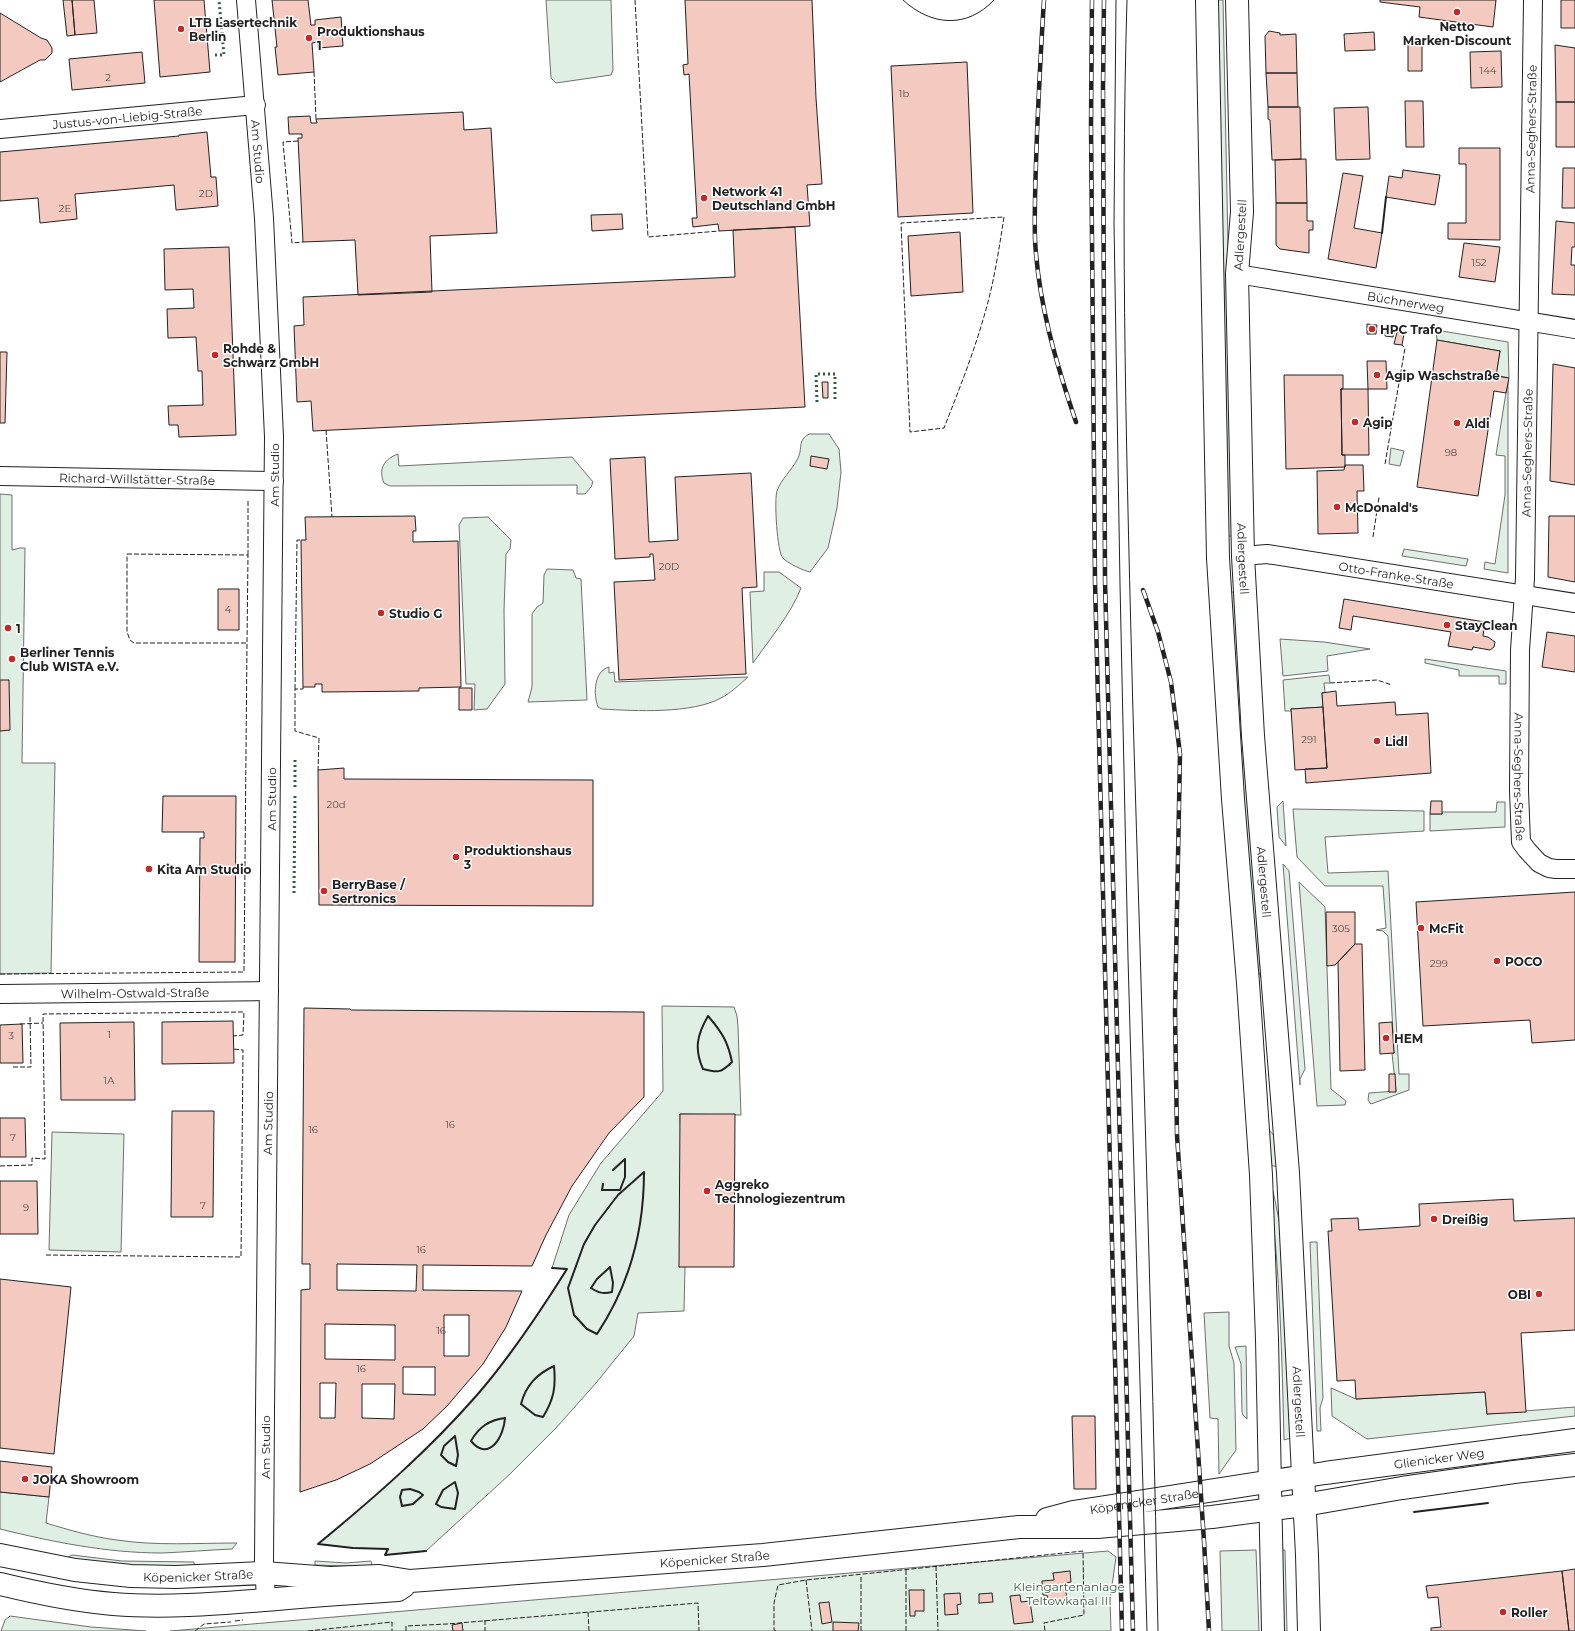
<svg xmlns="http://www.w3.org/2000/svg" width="1575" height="1631" viewBox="0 0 1575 1631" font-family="Montserrat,sans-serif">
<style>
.green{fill:#e0efe3;stroke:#6f6f6f}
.building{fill:#f3c9c0;stroke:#222;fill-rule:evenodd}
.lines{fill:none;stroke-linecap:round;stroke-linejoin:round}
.minor-casing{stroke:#222;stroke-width:20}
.major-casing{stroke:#222;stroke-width:24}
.minor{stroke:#fff;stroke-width:18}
.major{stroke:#fff;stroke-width:22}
.tram{stroke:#222;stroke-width:1}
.rail-casing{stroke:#222;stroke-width:4.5}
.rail{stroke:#fff;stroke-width:3;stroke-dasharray:9;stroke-linecap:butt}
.hedge{stroke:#2f5e38;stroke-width:3;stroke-dasharray:2 3;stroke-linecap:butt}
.fence{stroke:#222;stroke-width:1;stroke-dasharray:5 2;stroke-linecap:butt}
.wall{stroke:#222;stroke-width:2}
.poi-dot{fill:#c62828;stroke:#fff;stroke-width:1.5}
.labels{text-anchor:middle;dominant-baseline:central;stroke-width:3;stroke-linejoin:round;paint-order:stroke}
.number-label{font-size:10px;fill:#564c4a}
.poi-label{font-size:12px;font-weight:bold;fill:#222;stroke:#fff;text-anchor:start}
.street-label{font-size:12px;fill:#222;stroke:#fff}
.park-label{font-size:12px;fill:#2f5e38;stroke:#fff}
</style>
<rect width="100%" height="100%" fill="#fff"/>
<path class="green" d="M546 0H611L613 70 611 75 556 83 551 78Z
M1216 0H1223L1234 536H1227Z
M1436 330 1508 342 1509 378 1496 375 1500 351 1437 340Z
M1508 380V573L1484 569 1485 562 1495 564 1505 495V456L1496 455Z
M809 434H829L839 449 841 472 837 508 828 548 810 572C804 571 787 563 783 558 777 553 774 499 777 491 781 479 793 469 798 458 803 448 797 441 809 434Z
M1391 448 1404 451 1400 466 1389 464Z
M398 454 399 466 572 457 593 482 591 487 585 494H577V485L390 486 384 483C378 469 384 459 398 454Z
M0 494 12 495V550L20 548H25L22 763H55L51 973 0 974Z
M488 517 511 540 510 549 506 554 504 610 505 684 487 709 474 710 475 684H466L459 525 463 518Z
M1404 549 1468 559 1466 566 1402 556Z
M547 569 573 570 576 578 581 579 587 700 528 702 532 687V614L537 607 543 603 544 575Z
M764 572H779L801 588C791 614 769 640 753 663L750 592 764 591Z
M1229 592H1235L1261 978 1256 964 1248 863Z
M1280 639 1324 642 1370 649 1327 656 1328 671 1283 676Z
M1425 659 1506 671V684H1499V676H1459V670L1425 663Z
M609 667V673L614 672 615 682 748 677C740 684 731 693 721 698 692 714 635 711 602 709L598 707C593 694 594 671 609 667Z
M1329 675 1330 683H1324L1325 692 1322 693 1323 707 1291 709V711H1285L1283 680Z
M1283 801 1286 846 1279 837 1277 807Z
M1497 802H1505V827L1430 831V814H1442V812H1496Z
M1293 809 1424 811V831L1325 837 1328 873 1388 871 1399 1074H1409V1090L1371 1104 1368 1100 1369 1093 1396 1091 1392 1053H1394L1388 936 1383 931 1376 930 1386 928 1383 886H1325L1297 857Z
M1283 864 1289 871 1305 1069 1300 1079V1085Z
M1299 882 1325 907 1331 1089 1346 1101 1345 1105 1317 1106Z
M662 1006 734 1007 737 1016 738 1027 741 1115 680 1114 685 1267 684 1311 638 1313 634 1336 596 1383 556 1428 510 1474 426 1551 385 1555 388 1549 353 1548 318 1544C374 1498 429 1450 477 1395 511 1356 539 1313 567 1269L552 1268 569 1215 601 1163 663 1091Z
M1269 1130 1277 1139 1279 1167 1269 1165Z
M52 1132 124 1134 121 1252 49 1250Z
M1270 1190 1273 1191 1284 1244 1291 1438 1284 1440C1282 1357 1280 1273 1270 1190Z
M1310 1242H1317L1323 1398 1320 1408 1321 1431H1317Z
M1229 1312V1346L1234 1363 1236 1450 1219 1474 1218 1419 1210 1418 1204 1313Z
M1246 1346 1247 1419 1243 1415 1242 1412 1241 1364 1235 1347Z
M1331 1388 1356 1399 1485 1392 1487 1414 1575 1407V1416L1367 1439 1332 1416Z
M0 1492 49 1497 46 1523C69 1530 93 1537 117 1540 156 1546 197 1543 237 1543L232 1549C209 1550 186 1552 162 1553 107 1553 53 1542 0 1529Z
M1256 1550 1259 1631H1222L1220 1551Z
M1279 1550H1285L1287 1631H1281Z
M1108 1551 1116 1557 1110 1600 1111 1631H170Z
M72 1555 122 1561 194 1562 195 1569H170L67 1561 68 1557Z
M315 1561 346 1563 371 1561 372 1565 367 1566H346L315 1565Z
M10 1616 91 1627 146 1631H1L5 1620Z"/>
<path class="building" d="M63 0H72L75 35 67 36Z
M72 0H94L97 33 75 35Z
M154 0H204L210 72 160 77Z
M272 0H308L311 25H315V20L341 17 343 46 318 48 317 42 312 43 314 72 278 75 275 47H277Z
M685 0H812L816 98 822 184 807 185 810 226 719 231 718 224 693 227 692 218H697L689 74 684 75 683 65 688 64Z
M1380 0H1496L1493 27 1419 17 1420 7 1380 2Z
M1561 0H1575V28H1561Z
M0 13 41 38 47 40 52 48V53L45 60H40L0 82Z
M1269 31 1280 33V35L1296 34 1297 73H1266L1265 36Z
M1374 32 1375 50 1345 51 1344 34Z
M1408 43H1422V71H1408Z
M1555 45 1575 48V102H1556Z
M1501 51 1502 87 1471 88 1470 52Z
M142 52 145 83 72 90 69 59Z
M967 62 973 213 898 217 891 66Z
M1266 73H1297L1298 107H1268Z
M1405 101H1423L1424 147H1406Z
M1556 102H1575V147H1556Z
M1268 107H1300L1301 159 1272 160 1270 120 1268 119Z
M1368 107 1370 159 1336 160 1334 108Z
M463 112 464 130 491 128 497 233 430 236 432 292 358 295 355 240 303 242 298 138H302V134H289L288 117 310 116 311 123H317L316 119Z
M207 132 211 177H216L218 206 176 210 174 185 75 194 77 219 40 223 38 198 0 201V152L179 136V135Z
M1459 148H1500V240L1448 239V223H1466V164H1459Z
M1306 159 1307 203H1276L1275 160Z
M1563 168H1575V208H1562Z
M1403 170 1440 175 1435 205 1386 197 1389 176 1402 178Z
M1343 173 1363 176 1354 228 1382 233 1376 268 1328 259Z
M1276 203H1307V221H1313V230H1309V253L1280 249 1276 245Z
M622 214 623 229 592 231 591 215Z
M1556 221 1575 223V247H1572L1571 265H1575V295L1552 294Z
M795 227 805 407 313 431 311 401 297 402 294 326 304 325 303 297 735 277 733 230Z
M960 232 963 292 911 296 908 236Z
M1464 243 1500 247 1495 282 1459 277Z
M229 247 236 435 179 437 178 425H169L168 406 203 405 202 371H198L196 337 168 338 167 309 194 308 193 289 165 290 164 249Z
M1367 324 1377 325 1376 334H1367Z
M1386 326 1395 328 1393 337 1385 336Z
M1397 332 1404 334 1402 345 1394 344Z
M1437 340 1500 351 1496 376 1509 378 1506 393 1494 391 1478 496 1417 487Z
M0 352H7L5 423H0Z
M1367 361H1386L1387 389H1368Z
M1553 364 1575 368V485L1550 481Z
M1284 375H1343V389H1341L1342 455H1345V467L1286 469Z
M822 382H828V398H823Z
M1341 389H1368L1369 455H1342Z
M811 456 829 459 827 469 810 466Z
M645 457 649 542 678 540 675 477 751 473 757 587 742 588 746 674 619 680 614 582 655 580 653 554H650V557L615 559 610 459Z
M1345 465H1363L1364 491H1357L1358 533 1318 534 1317 471 1344 470Z
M415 516 416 531H413V542L458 541 461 687 419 688V691L322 692V684H315V687H303L301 540H306L305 517Z
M1549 516H1575V582L1548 577Z
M218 589H239V630H218Z
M1344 599 1485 622 1483 636 1488 637 1495 642 1494 647 1490 650 1473 647 1472 650 1448 646 1451 632 1353 616 1351 630 1339 628Z
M1547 632 1575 636V672L1542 667Z
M0 680H9L10 730 0 731Z
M459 688H472V710H459Z
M1336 691 1337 706 1395 702 1396 715 1428 713 1431 773 1306 783 1305 769 1327 768 1322 693Z
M1323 707 1327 768 1295 770 1291 709Z
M344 768V779L593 780V906L319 905 318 770Z
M163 796H236L235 962H199L200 838H204V832H162Z
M1431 801H1442V814H1430Z
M1575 892V1040L1532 1043 1530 1020 1423 1026 1416 902Z
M1326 912H1355V944L1335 965 1327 966Z
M1355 944H1362L1365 1070 1340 1071 1338 962Z
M304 1008 350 1009 351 1010 644 1012V1097L609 1133 572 1186 546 1235 532 1266 423 1265V1290L522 1291 506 1327 483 1364 447 1406 423 1429 370 1464 336 1480 300 1492 301 1290 310 1289V1264H302ZM337 1264 417 1265 416 1291 337 1290ZM444 1315H469V1356H444ZM325 1324 395 1325V1360L325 1359ZM403 1367H435V1395L403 1394ZM320 1383H336L335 1418H320ZM362 1384H395L394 1419 362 1418Z
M233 1021 234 1063 162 1064V1022Z
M134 1022 135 1100H61L60 1023Z
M1392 1022 1394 1053 1380 1054 1379 1023Z
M22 1024 23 1063H0V1025Z
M1389 1074H1395L1396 1092H1389Z
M172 1111H214L213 1217H171Z
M680 1114H735L734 1267H679Z
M0 1118H25L26 1157H0Z
M0 1181H37L38 1234H0Z
M1513 1199 1514 1221 1575 1218V1330L1521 1333 1526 1412 1487 1414 1485 1392 1356 1399 1355 1380 1337 1381 1328 1231H1332L1331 1219 1358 1218 1359 1230 1420 1226 1419 1204Z
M0 1279 71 1287 54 1454 0 1448Z
M1072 1416H1095L1096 1489H1074Z
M0 1461 52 1467 49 1497 0 1492Z
M1575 1569V1631H1569L1562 1571Z
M1070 1571 1071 1582 1065 1583 1067 1601 1048 1603 1047 1595H1043L1042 1581 1054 1580 1053 1573Z
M1562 1571 1569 1631H1431V1628L1441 1627 1438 1597 1428 1598 1426 1586Z
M909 1590H924V1611H915V1616H910Z
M960 1593 961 1604 957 1605 958 1614 945 1615 944 1594Z
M992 1593 993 1602 979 1603V1594Z
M1020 1595 1021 1602 1030 1601 1033 1622 1014 1624 1010 1596Z
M829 1602 832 1622 822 1624 819 1603Z
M833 1622 859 1623 858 1631H833Z
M462 1623 463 1631H453L452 1625Z"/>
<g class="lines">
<g class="minor-casing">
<g id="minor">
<path id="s1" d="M246 0 264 218 274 437 265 1413 264 1563 266 1599"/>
<path id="s2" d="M1533 0 1525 578 1520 650 1519 791 1521 842 1527 850 1539 863 1549 868 1556 869H1575"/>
<path id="s3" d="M0 129 256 105"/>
<path id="s4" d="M1237 274 1575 329"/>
<path id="s5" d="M0 476 274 481"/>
<path id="s6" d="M1243 556 1267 554 1575 603"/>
<path id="s7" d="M0 994 269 991"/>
</g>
</g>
<g class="major-casing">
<g id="major">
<path d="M1207 0 1218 558 1233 799 1248 983 1261 1175 1267 1339 1273 1631"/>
<path id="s8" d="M1237 0 1242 212 1237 274 1243 556 1253 736 1288 1173 1307 1555 1309 1631"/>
<path id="s9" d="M1047 1519 1073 1512 1325 1473 1575 1440"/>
<path id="s10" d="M0 1555 75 1570 131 1576 176 1577 264 1573 330 1578 379 1576 410 1581 763 1555 1019 1527H1097L1212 1517 1304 1505 1402 1488 1514 1472 1575 1465"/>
<path d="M0 1584C37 1593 75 1601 113 1604 164 1608 214 1604 265 1600 309 1596 353 1593 398 1590L404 1586"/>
</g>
</g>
<use href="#minor" class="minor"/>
<use href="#major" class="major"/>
<path class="tram" d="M903 0C931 26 967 29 994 0
M1116 0 1114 223 1120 584 1128 958 1147 1631
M1127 0C1120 238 1127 476 1133 713 1142 1019 1152 1325 1158 1631"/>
<g class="rail-casing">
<path id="rail" d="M1044 0C1041 44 1039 89 1037 133 1036 169 1034 204 1035 239 1038 302 1056 363 1076 422
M1092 0 1091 125 1095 582 1122 1631
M1104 0 1103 87 1105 581 1133 1631
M1143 590 1158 632 1171 682 1180 754 1175 1012 1177 1135 1204 1541 1209 1631"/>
</g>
<use href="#rail" class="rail"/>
<path class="hedge" d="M215 55H224L219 0
M817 402 816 374H835V400
M295 787V758
M294 893 295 793"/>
<path class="fence" d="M635 0 648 237 719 231
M314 72 316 119
M298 141 283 142 292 243 303 242
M1004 217C999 249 994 282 985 313 974 352 959 390 944 428L910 432 901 223Z
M326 430 332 517
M1385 464 1405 348 1402 345
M1373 537 1379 497
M127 554 248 555 247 643H134L130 640 127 632Z
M248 555V501
M1330 683 1377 680 1392 685
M303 687V689H295V731L319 738 318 770
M295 689 297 540H301
M0 974 244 972 247 643
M20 1024 43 1023
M13 1067H31L30 1017
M0 1166 32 1165V1158L45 1159 43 1014 244 1012 243 1035 233 1036
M46 1255 241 1257 243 1050 233 1049
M936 1566 938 1631
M806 1580 812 1631
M588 1612 589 1631
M485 1620V1631
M235 1621 243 1620
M195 1631 204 1624 231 1622
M308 1631 392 1622V1631
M406 1631V1626L447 1624 698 1603 699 1631
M776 1631 774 1630V1603L778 1585 806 1580 1083 1551 1084 1615 1044 1623 1045 1631
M861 1631V1575
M906 1631V1570"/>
<path class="wall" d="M1382 233 1386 197
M708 1016C722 1032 728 1042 732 1062 721 1073 718 1073 703 1069 694 1049 697 1035 708 1016Z
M644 1172C644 1230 629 1286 597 1334L587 1329 574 1315 568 1288 584 1244 595 1225 618 1195Z
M603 1184 602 1190H620L625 1177V1159L613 1170
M610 1267 613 1283 612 1292C603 1294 599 1293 591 1288L597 1279Z
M554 1366C556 1387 554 1399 543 1417L535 1415 521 1404C526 1385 537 1374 554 1366Z
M505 1418C504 1436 489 1463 471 1441 479 1427 489 1420 505 1418Z
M455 1436 458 1455 456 1466 448 1462 441 1455 444 1446Z
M455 1482 458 1493 455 1509 441 1507 436 1504 443 1490Z
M410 1489 419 1492 423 1495 413 1504 402 1506 400 1497 402 1490Z
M1414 1512 1488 1503
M426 1551 385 1555 388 1549 353 1548 318 1544C374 1498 429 1450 477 1395 511 1356 540 1312 567 1269L552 1268"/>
</g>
<g class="poi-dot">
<circle cx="1457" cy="12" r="4"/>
<circle cx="181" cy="29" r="4"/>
<circle cx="309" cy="38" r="4"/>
<circle cx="704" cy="198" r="4"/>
<circle cx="1372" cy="329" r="4"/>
<circle cx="215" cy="355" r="4"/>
<circle cx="1377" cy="375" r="4"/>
<circle cx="1355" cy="422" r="4"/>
<circle cx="1457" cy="423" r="4"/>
<circle cx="1337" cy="507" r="4"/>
<circle cx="381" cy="613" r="4"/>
<circle cx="1447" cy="625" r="4"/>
<circle cx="8" cy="628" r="4"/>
<circle cx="12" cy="659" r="4"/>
<circle cx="1377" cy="741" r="4"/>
<circle cx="456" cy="857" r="4"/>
<circle cx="149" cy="869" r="4"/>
<circle cx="324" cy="891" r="4"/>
<circle cx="1421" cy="928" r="4"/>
<circle cx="1497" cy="961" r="4"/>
<circle cx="1386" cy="1038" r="4"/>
<circle cx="707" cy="1191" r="4"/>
<circle cx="1434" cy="1219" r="4"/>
<circle cx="1539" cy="1294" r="4"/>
<circle cx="25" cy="1479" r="4"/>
<circle cx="1503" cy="1612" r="4"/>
</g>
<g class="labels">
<g class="number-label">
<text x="1488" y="70">144</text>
<text x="108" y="77">2</text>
<text x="904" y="93">1b</text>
<text x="206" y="193">2D</text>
<text x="65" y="208">2E</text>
<text x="1479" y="262">152</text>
<text x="1451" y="452">98</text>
<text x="669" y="566">20D</text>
<text x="228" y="609">4</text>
<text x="1309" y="739">291</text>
<text x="336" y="804">20d</text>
<text x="1341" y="928">305</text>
<text x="1439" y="963">299</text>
<text x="109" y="1034">1</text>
<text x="11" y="1035">3</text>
<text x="109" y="1080">1A</text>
<text x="450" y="1124">16</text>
<text x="313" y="1129">16</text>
<text x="13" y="1137">7</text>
<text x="203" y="1205">7</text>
<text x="26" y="1207">9</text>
<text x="421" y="1249">16</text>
<text x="441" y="1330">16</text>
<text x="361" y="1368">16</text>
</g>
<g class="poi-label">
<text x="189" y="22">LTB Lasertechnik<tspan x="189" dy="14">Berlin</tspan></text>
<text x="1457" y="26" text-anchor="middle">Netto<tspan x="1457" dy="14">Marken-Discount</tspan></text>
<text x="317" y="31">Produktionshaus<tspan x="317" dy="14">1</tspan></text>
<text x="712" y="191">Network 41<tspan x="712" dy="14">Deutschland GmbH</tspan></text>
<text x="1380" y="329">HPC Trafo</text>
<text x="223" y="348">Rohde &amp;<tspan x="223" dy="14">Schwarz GmbH</tspan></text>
<text x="1385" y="375">Agip Waschstraße</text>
<text x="1363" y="422">Agip</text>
<text x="1465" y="423">Aldi</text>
<text x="1345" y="507">McDonald's</text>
<text x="389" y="613">Studio G</text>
<text x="1455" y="625">StayClean</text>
<text x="16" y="628">1</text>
<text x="20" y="652">Berliner Tennis<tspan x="20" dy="14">Club WISTA e.V.</tspan></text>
<text x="1385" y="741">Lidl</text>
<text x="464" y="850">Produktionshaus<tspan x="464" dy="14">3</tspan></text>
<text x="157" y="869">Kita Am Studio</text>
<text x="332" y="884">BerryBase /<tspan x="332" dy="14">Sertronics</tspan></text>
<text x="1429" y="928">McFit</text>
<text x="1505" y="961">POCO</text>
<text x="1394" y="1038">HEM</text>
<text x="715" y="1184">Aggreko<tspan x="715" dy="14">Technologiezentrum</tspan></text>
<text x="1442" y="1219">Dreißig</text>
<text x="1531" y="1294" text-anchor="end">OBI</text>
<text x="33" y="1479">JOKA Showroom</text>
<text x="1511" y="1612">Roller</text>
</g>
<g class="street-label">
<text stroke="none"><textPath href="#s3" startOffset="128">Justus-von-Liebig-Straße</textPath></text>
<text transform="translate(1531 129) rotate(-89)">Anna-Seghers-Straße</text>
<text stroke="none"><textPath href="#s1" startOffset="152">Am Studio</textPath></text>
<text transform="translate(1240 235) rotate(-87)">Adlergestell</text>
<text stroke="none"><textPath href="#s4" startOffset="171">Büchnerweg</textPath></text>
<text transform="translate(1527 453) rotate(-89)">Anna-Seghers-Straße</text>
<text transform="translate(274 475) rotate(-90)">Am Studio</text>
<text stroke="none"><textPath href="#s5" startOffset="137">Richard-Willstätter-Straße</textPath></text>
<text stroke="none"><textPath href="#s8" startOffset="559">Adlergestell</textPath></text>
<text stroke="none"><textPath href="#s6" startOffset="155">Otto-Franke-Straße</textPath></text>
<text stroke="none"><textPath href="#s2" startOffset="777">Anna-Seghers-Straße</textPath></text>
<text transform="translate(271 799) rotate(-90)">Am Studio</text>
<text stroke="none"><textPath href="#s8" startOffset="883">Adlergestell</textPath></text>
<text stroke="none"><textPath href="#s7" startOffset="135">Wilhelm-Ostwald-Straße</textPath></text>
<text transform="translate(268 1123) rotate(-89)">Am Studio</text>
<text stroke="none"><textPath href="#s8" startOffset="1404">Adlergestell</textPath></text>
<text transform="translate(265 1447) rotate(-90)">Am Studio</text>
<text stroke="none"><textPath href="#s9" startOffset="397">Glienicker Weg</textPath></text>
<text stroke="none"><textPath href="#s9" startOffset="99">Köpenicker Straße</textPath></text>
<text stroke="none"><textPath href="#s10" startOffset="718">Köpenicker Straße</textPath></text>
<text stroke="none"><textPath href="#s10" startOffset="200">Köpenicker Straße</textPath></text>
</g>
<g class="park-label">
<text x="1069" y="1586">Kleingartenanlage<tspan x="1069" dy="14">Teltowkanal III</tspan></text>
</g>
</g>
</svg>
